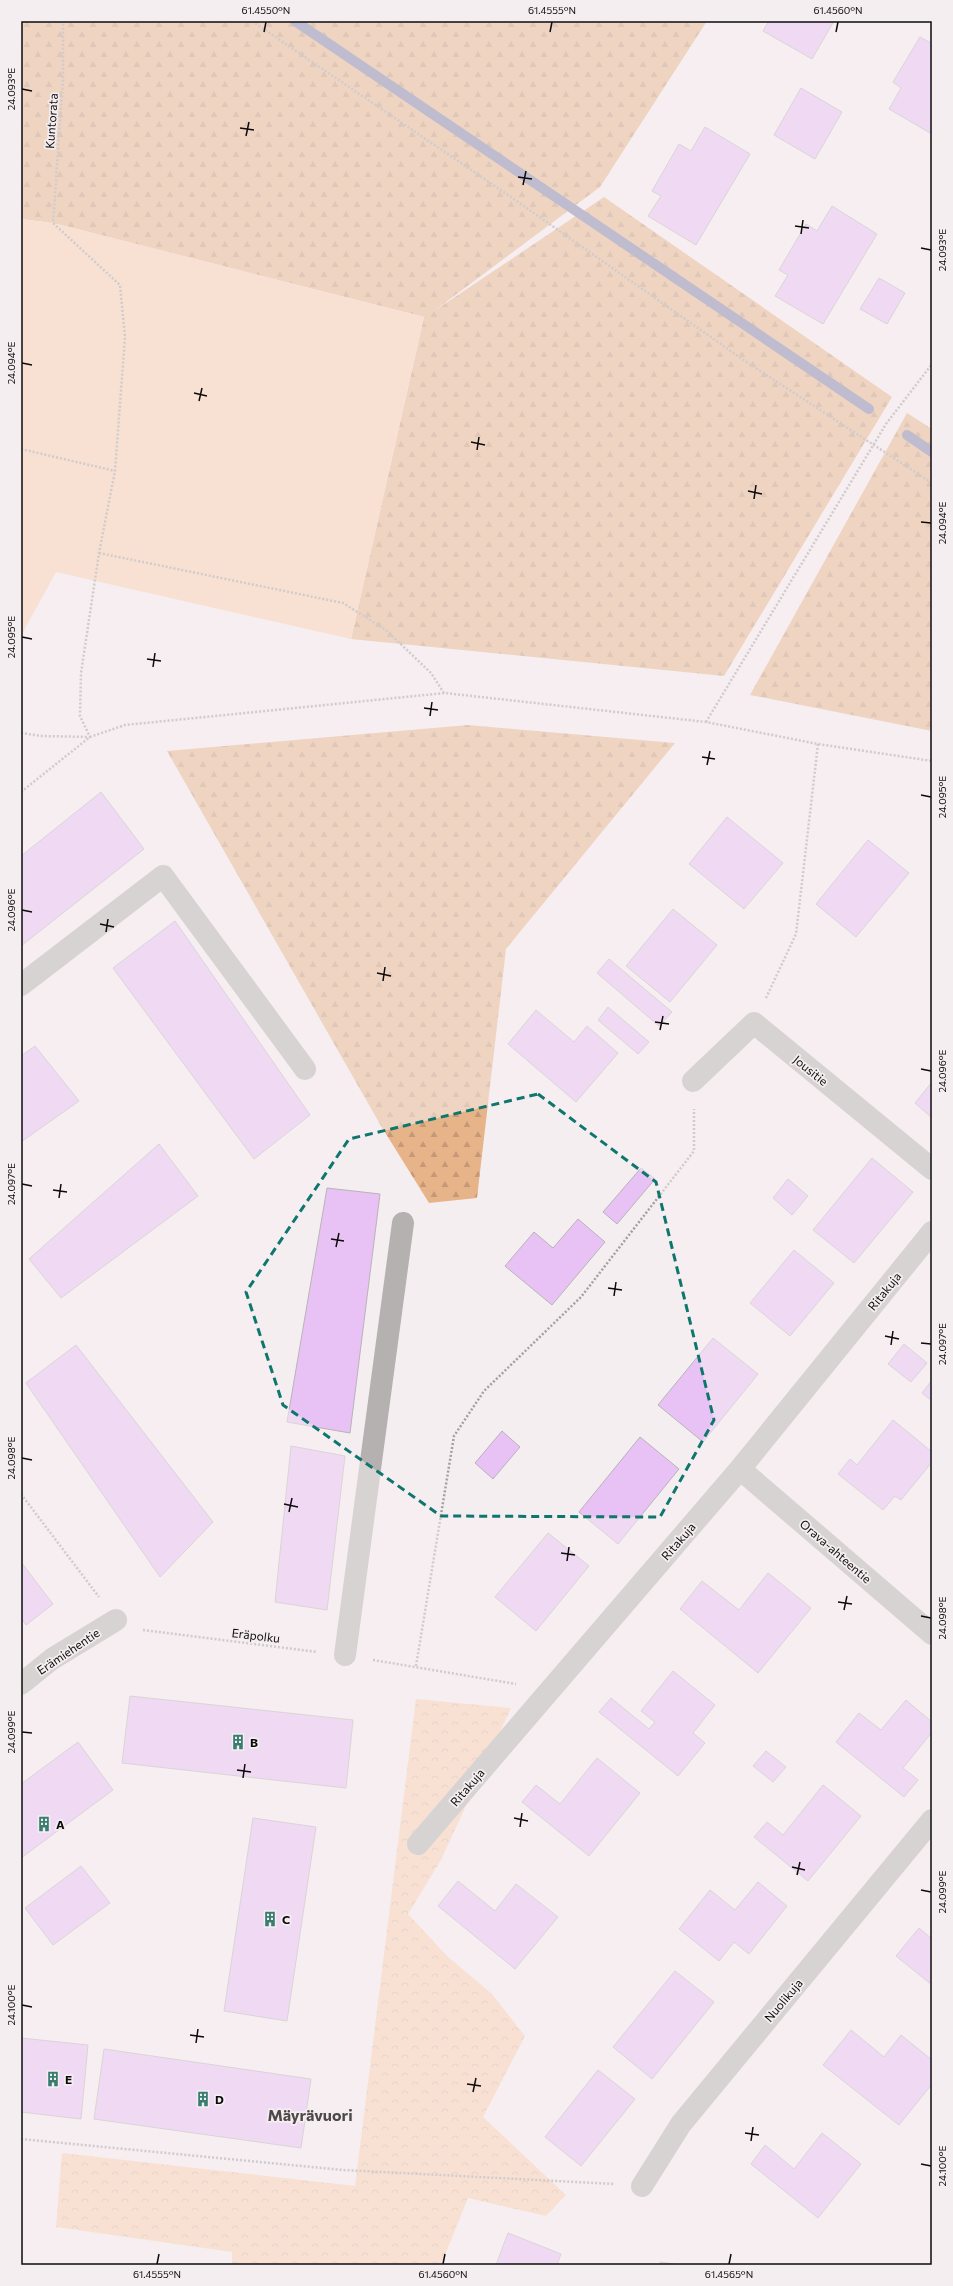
<svg xmlns="http://www.w3.org/2000/svg" width="953" height="2286" viewBox="0 0 953 2286" font-family="Commissioner,sans-serif">
<style>
.forest{fill:url(#forest-firs)}
.park{fill:url(#park-crowns)}
.garden{fill:#fad1b0}
.lines{fill:none;stroke-linecap:round;stroke-linejoin:round}
.stream{stroke:#7e7ea7;stroke-width:10}
.building{fill:#e8c2f5;stroke:#b7b3b8}
.path{stroke:#a49fa1;stroke-width:2.5;stroke-dasharray:2 2;stroke-linecap:butt}
.minor{stroke:#b4b1b0;stroke-width:22}
.marked{fill:none;stroke:#0f766e;stroke-width:3;stroke-dasharray:8 5;stroke-linejoin:round}
.ticks{fill:none;stroke:#0d0b0c;stroke-width:1.5}
.labels{text-anchor:middle;dominant-baseline:central;stroke-width:3.5;stroke-linejoin:round;paint-order:stroke}
.street-label{font-size:12px;fill:#0d0b0c;stroke:#f5eef1}
.poi-label{font-size:12px;font-weight:bold;fill:#0d0b0c;stroke:#f5eef1;text-anchor:start}
.district-label{font-size:16px;font-weight:bold;fill:#4e484a;stroke:#f5eef1}
.neatline{fill:none;stroke:#0d0b0c;stroke-width:1.5}
.ticks-label{font-size:10px;text-anchor:middle;fill:#0d0b0c}
</style>
<defs>
<pattern id="forest-firs" width="22" height="20" patternUnits="userSpaceOnUse"><rect width="22" height="20" fill="#e7b48a"/><path d="M5 1l3.5 6h-7zM16 11l3.5 6h-7z" fill="#c59976"/></pattern>
<pattern id="park-crowns" width="20" height="18" patternUnits="userSpaceOnUse"><rect width="20" height="18" fill="#fad1b0"/><path d="M2 6a3 3 0 1 1 6 0M12 15a3 3 0 1 1 6 0" fill="none" stroke="#d5b296"/></pattern>
</defs>
<rect width="100%" height="100%" fill="#f5eef1"/>
<path class="forest" d="M21 21H707L600 187 434 311 604 197 892 397 724 676 351 639 424 317 53 223 21 219Z
M907 413 932 429V731L750 695Z
M468 725 675 743 506 949 477 1198 429 1203 381 1126 167 751Z"/>
<path class="park" d="M416 1699 511 1708 441 1860 408 1914 447 1956 492 1994 525 2036 483 2117 566 2195 546 2216 468 2198 441 2265H232V2252L56 2227 62 2153 355 2186Z"/>
<path class="garden" d="M21 219 53 223 424 317 351 639 56 572 21 636Z"/>
<g class="lines">
<path class="stream" d="M295 21 869 409
M907 435 932 452"/>
</g>
<path class="building" d="M769 21H834L812 59 763 31Z
M920 37 931 43 932 42V134L889 109 901 88 893 82Z
M801 88 842 112 815 159 774 135Z
M705 127 750 154 696 245 648 216 661 196 652 191 679 144 691 151Z
M832 206 877 234 823 324 775 296 788 275 779 270 806 224 817 231Z
M879 278 905 293 887 324 860 309Z
M101 792 144 849 21 946V856Z
M727 817 783 863 744 909 689 864Z
M868 840 909 873 856 937 816 904Z
M673 909 717 945 670 1002 626 966Z
M175 921 310 1115 254 1159 113 968Z
M609 959 672 1012 659 1026 597 973Z
M608 1007 649 1042 638 1054 598 1020Z
M536 1010 574 1042 587 1026 618 1053 576 1102 508 1044Z
M35 1046 79 1101 21 1142V1056Z
M932 1082V1118L915 1103Z
M159 1144 198 1196 61 1298 29 1259Z
M872 1158 913 1192 854 1263 813 1230Z
M641 1168 655 1179 617 1224 603 1212Z
M788 1179 808 1196 792 1215 773 1198Z
M327 1188 380 1194 350 1433 287 1422Z
M578 1219 605 1242 552 1305 505 1266 534 1232 553 1248Z
M794 1250 834 1283 790 1336 750 1303Z
M713 1338 758 1374 703 1442 658 1405Z
M904 1344 927 1363 911 1382 888 1364Z
M76 1345 213 1522 160 1577 26 1383Z
M932 1380V1401L922 1393Z
M893 1420 932 1452V1462L901 1500 895 1496 883 1510 838 1474 850 1459 857 1465Z
M502 1431 520 1447 493 1479 475 1463Z
M640 1437 679 1469 618 1544 579 1512Z
M291 1446 345 1456 327 1610 275 1602Z
M548 1533 589 1566 536 1631 495 1597Z
M21 1562 53 1604 26 1625 21 1618Z
M768 1573 811 1608 758 1673 680 1609 702 1581 739 1610Z
M673 1671 715 1705 693 1733 705 1743 678 1776 599 1712 611 1698 649 1729 655 1722 641 1711Z
M130 1696 353 1720 346 1788 122 1763Z
M906 1700 932 1722V1732L903 1768 918 1780 904 1797 836 1742 859 1713 881 1730Z
M78 1742 113 1790 21 1858V1784Z
M766 1751 786 1767 773 1782 753 1766Z
M597 1758 640 1793 589 1856 522 1802 536 1785 560 1804Z
M823 1785 861 1816 808 1881 754 1837 767 1822 783 1835Z
M253 1818 316 1827 287 2021 224 2011Z
M81 1866 110 1903 53 1945 25 1908Z
M458 1881 495 1911 516 1884 558 1917 515 1969 438 1906Z
M758 1882 787 1906 749 1954 734 1942 719 1961 679 1929 710 1890 735 1910Z
M919 1928 932 1939V1985L896 1956Z
M675 1971 714 2002 652 2079 613 2047Z
M851 2030 884 2057 901 2035 932 2060V2084L899 2125 823 2065Z
M21 2038 88 2045 81 2119 21 2112Z
M104 2049 311 2079 301 2148 94 2119Z
M598 2070 635 2099 581 2166 545 2137Z
M822 2133 861 2164 818 2218 751 2164 765 2145 794 2169Z
M508 2233 561 2254 557 2265H496Z
M660 2262 681 2265H660Z"/>
<g class="lines">
<path class="path" d="M252 21 511 197 745 361 932 483
M21 449 115 471
M99 553 343 603 386 630 431 673 444 693
M706 722 886 424 932 364
M21 733 42 736 90 737 80 716 81 673 99 553 115 471 125 337 120 285 53 223 63 80V21
M21 792 90 737 125 725 445 693 706 722 818 744 932 761
M766 998 796 934 818 744
M21 1494 99 1597
M143 1630 317 1652
M373 1660 516 1684
M416 1666 454 1436 484 1391 581 1297 694 1151V1109
M21 2139 343 2170 615 2184"/>
<path class="minor" d="M21 985 163 876 305 1069
M693 1081 754 1023 932 1169
M740 1469 932 1634
M345 1655 403 1223
M21 1684 52 1659 116 1620
M418 1844 740 1469 932 1232
M642 2186 681 2124 932 1820"/>
</g>
<path d="M0 0H953V2286H0ZM538 1094 656 1182 714 1420 660 1517 441 1516 283 1405 246 1292 349 1139Z" fill="#f5eef1" fill-opacity=".55" fill-rule="evenodd"/>
<path class="marked" d="M538 1094 656 1182 714 1420 660 1517 441 1516 283 1405 246 1292 349 1139Z"/>
<path class="ticks" d="M264 32 266 22M550 32 552 22M836 32 838 22M22 89 32 91M240 128 254 130M246 136 249 122M518 177 532 179M523 185 526 171M795 226 809 228M801 234 803 220M921 248 931 250M22 363 32 365M194 393 207 396M199 401 202 388M471 442 485 445M477 450 479 437M748 491 762 494M754 499 756 485M921 522 931 523M22 637 32 639M147 659 161 661M153 667 155 653M424 708 438 710M430 716 432 702M702 757 715 759M707 765 710 751M921 795 931 797M22 910 32 912M100 924 114 927M106 932 108 919M377 973 391 976M383 981 385 967M655 1022 669 1024M660 1030 663 1016M921 1069 931 1071M22 1184 32 1186M53 1190 67 1192M59 1198 61 1184M331 1239 344 1241M336 1247 339 1233M608 1288 622 1290M614 1296 616 1282M885 1336 899 1339M921 1343 931 1344M891 1345 893 1331M22 1458 32 1460M284 1504 298 1507M289 1512 292 1498M561 1553 575 1555M567 1561 569 1547M838 1602 852 1604M844 1610 847 1596M921 1616 931 1618M22 1732 32 1733M237 1770 251 1772M243 1778 245 1764M514 1818 528 1821M520 1827 522 1813M792 1867 805 1870M797 1875 800 1862M921 1890 931 1892M22 2005 32 2007M190 2035 204 2037M196 2043 198 2029M467 2084 481 2086M473 2092 476 2078M745 2133 759 2135M751 2141 753 2127M921 2164 931 2166M157 2264 159 2254M443 2264 445 2254M729 2264 731 2254"/>
<defs>
<g id="building-bare" transform="scale(1.2)"><path d="M-4-6H4V6H1V3H-1V6H-4ZM-2.5-4.3h1.7v1.8h-1.7ZM.8-4.3h1.7v1.8H.8ZM-2.5-1h1.7V.8h-1.7ZM.8-1h1.7V.8H.8Z" fill="#397d71" stroke="#f5eef1" stroke-width="2.5" paint-order="stroke"/></g>
</defs>
<g fill-rule="evenodd">
<use href="#building-bare" x="238" y="1742"/>
<use href="#building-bare" x="44" y="1824"/>
<use href="#building-bare" x="270" y="1919"/>
<use href="#building-bare" x="53" y="2079"/>
<use href="#building-bare" x="203" y="2099"/>
</g>
<g class="labels">
<g class="street-label">
<text transform="translate(51 121) rotate(-86)">Kuntorata</text>
<text transform="translate(811 1070) rotate(39)">Jousitie</text>
<text transform="translate(884 1291) rotate(-51)">Ritakuja</text>
<text transform="translate(678 1541) rotate(-49)">Ritakuja</text>
<text transform="translate(836 1551) rotate(41)">Orava-ahteentie</text>
<text transform="translate(256 1635) rotate(7)">Eräpolku</text>
<text transform="translate(68 1651) rotate(-34)">Erämiehentie</text>
<text transform="translate(467 1787) rotate(-49)">Ritakuja</text>
<text transform="translate(783 2000) rotate(-50)">Nuolikuja</text>
</g>
<g class="poi-label">
<text x="250" y="1742">B</text>
<text x="56" y="1824">A</text>
<text x="282" y="1919">C</text>
<text x="65" y="2079">E</text>
<text x="215" y="2099">D</text>
</g>
<g class="district-label">
<text x="310" y="2114">Mäyrävuori</text>
</g>
</g>
<rect width="953" height="2286" fill="none" stroke="#f5eef1" stroke-width="44"/>
<rect x="22" y="22" width="909" height="2242" class="neatline"/>
<g class="ticks-label">
<text x="266" y="14">61.4550°N</text>
<text x="552" y="14">61.4555°N</text>
<text x="838" y="14">61.4560°N</text>
<text transform="translate(11 89) rotate(-90)" y="4">24.093°E</text>
<text transform="translate(942 250) rotate(-90)" y="4">24.093°E</text>
<text transform="translate(11 363) rotate(-90)" y="4">24.094°E</text>
<text transform="translate(942 523) rotate(-90)" y="4">24.094°E</text>
<text transform="translate(11 637) rotate(-90)" y="4">24.095°E</text>
<text transform="translate(942 797) rotate(-90)" y="4">24.095°E</text>
<text transform="translate(11 910) rotate(-90)" y="4">24.096°E</text>
<text transform="translate(942 1071) rotate(-90)" y="4">24.096°E</text>
<text transform="translate(11 1184) rotate(-90)" y="4">24.097°E</text>
<text transform="translate(942 1344) rotate(-90)" y="4">24.097°E</text>
<text transform="translate(11 1458) rotate(-90)" y="4">24.098°E</text>
<text transform="translate(942 1618) rotate(-90)" y="4">24.098°E</text>
<text transform="translate(11 1732) rotate(-90)" y="4">24.099°E</text>
<text transform="translate(942 1892) rotate(-90)" y="4">24.099°E</text>
<text transform="translate(11 2005) rotate(-90)" y="4">24.100°E</text>
<text transform="translate(942 2166) rotate(-90)" y="4">24.100°E</text>
<text x="157" y="2278">61.4555°N</text>
<text x="443" y="2278">61.4560°N</text>
<text x="729" y="2278">61.4565°N</text>
</g>
</svg>
